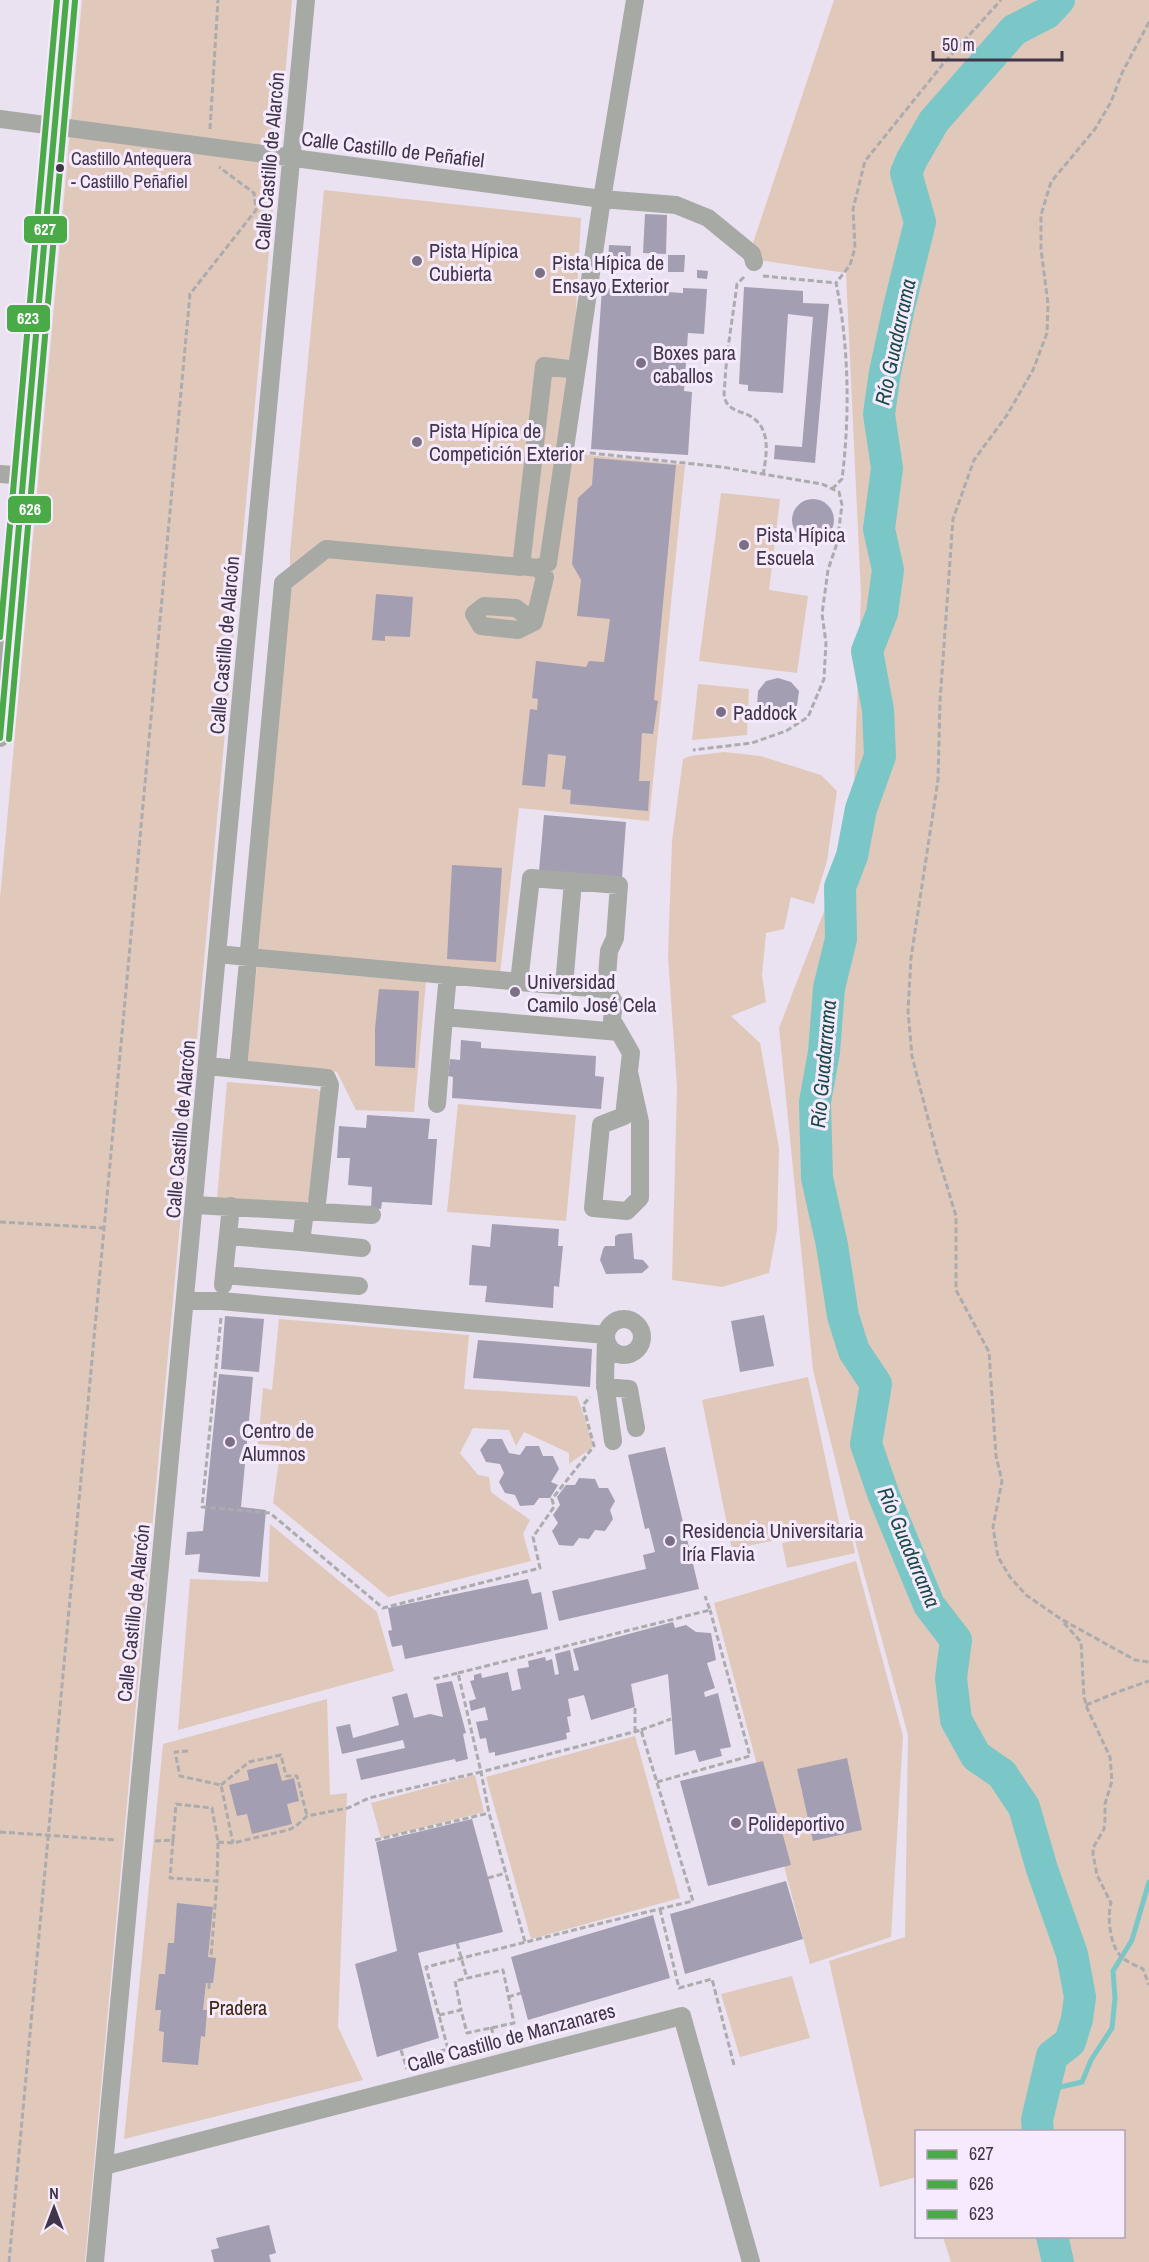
<svg xmlns="http://www.w3.org/2000/svg" width="1149" height="2262" viewBox="0 0 1149 2262" font-family="'Archivo Narrow',sans-serif">
<style>
.green{fill:#e0c9bb}
.lines{fill:none;stroke-linecap:round;stroke-linejoin:round}
.stream{stroke:#7bc7c8;stroke-width:5}
.river{stroke:#7bc7c8;stroke-width:32}
.building{fill:#a49eb2}
.path{stroke:#acabad;stroke-width:3;stroke-dasharray:6 3;stroke-linecap:butt}
.minor{stroke:#a7a9a5;stroke-width:18}
.bus-1-casing{stroke:#f5eafe;stroke-width:10}
.bus-2-casing{stroke:#f5eafe;stroke-width:10}
.bus-3-casing{stroke:#f5eafe;stroke-width:10}
.bus-1{stroke:#49aa47;stroke-width:6}
.bus-2{stroke:#49aa47;stroke-width:6}
.bus-3{stroke:#49aa47;stroke-width:6}
.bus-dot{fill:#403549;stroke:#f5eafe;stroke-width:2}
.poi-dot{fill:#7c7184;stroke:#f5eafe;stroke-width:2}
.labels{text-anchor:middle;dominant-baseline:central;stroke-width:6;stroke-linejoin:round;paint-order:stroke}
.bus-label{font-size:18px;fill:#403549;stroke:#f5eafe;text-anchor:start}
.street-label{font-size:20px;fill:#403549;stroke:#f5eafe}
.poi-label{font-size:20px;fill:#403549;stroke:#f5eafe;text-anchor:start}
.park-label{font-size:20px;fill:#3e280c;stroke:#f5eafe}
.water-label{font-size:21px;font-style:italic;fill:#184a47;stroke:#f5eafe}
.line-badge{stroke:#f5eafe;stroke-width:2}
.badge-label{font-size:16px;text-anchor:middle;font-weight:bold;fill:#fff}
</style>
<rect width="100%" height="100%" fill="#eae1f1"/>
<path class="green" d="M82 0H292L85 2262H0V898Z
M834 0H1149V2262H951L943 2237 1124 2236V2132H916V2177L880 2187 829 1961 905 1937 908 1735 859 1556 813 1370 779 1028 852 839 861 595 846 273 759 260 746 264Z
M324 190 581 218 575 327 560 452 685 465 649 821 519 808 500 974 255 950 290 585V552Z
M721 493 780 499 769 590 808 596 797 673 699 661Z
M698 684 749 689 747 735 692 740Z
M724 752 760 756 821 775 837 791 827 861 814 904 791 897 784 929 766 933 762 975 766 1002 731 1016 760 1043 779 1148 777 1230 769 1273 722 1287 672 1280 677 1087 668 956 672 841 683 759 690 756Z
M257 967 426 982 414 1112 356 1110 337 1072 245 1062Z
M227 1082 317 1089 322 1093 311 1197 306 1203 217 1198Z
M458 1104 576 1115 566 1221 447 1212Z
M279 1319 469 1335 464 1389 577 1396 594 1446 569 1464V1453L524 1432 516 1446 509 1430 473 1428 460 1453 478 1475 489 1477 491 1492 530 1520 523 1534 531 1561 388 1597 273 1503 281 1446 258 1444 263 1388 272 1390Z
M808 1377 840 1527 732 1549 702 1400Z
M270 1524 377 1612 394 1671 178 1730 190 1579 268 1582Z
M850 1529 855 1553 787 1568 782 1543Z
M856 1561 903 1736 891 1937 810 1964 714 1603Z
M327 1699 330 1795 347 1793 338 2027 363 2080 124 2139 163 1744Z
M635 1736 680 1898 531 1939 486 1777Z
M475 1775 484 1812 381 1838 371 1803Z
M792 1976 810 2038 740 2057 721 1994Z"/>
<g class="lines">
<path class="stream" d="M1043 2091 1082 2082 1091 2060 1112 2028 1115 1998 1113 1971 1132 1940 1149 1882"/>
<path class="river" d="M1038 2132 1037 2120 1052 2056 1070 2042 1077 2019 1080 1997 1072 1954 1042 1869 1024 1807 1002 1774 976 1756 956 1720 951 1678 956 1640 929 1605 884 1496 866 1444 876 1384 854 1351 843 1316 832 1245 817 1178 815 1102 824 1052 829 988 841 939 840 887 852 856 861 809 880 756 878 710 867 651 882 613 888 570 879 529 887 468 879 414 885 372 899 307 920 222 906 173 912 159 934 121 1014 30 1047 13 1059 0
M1052 2236 1058 2262"/>
</g>
<path class="building" d="M645 214 667 215 666 254 643 253Z
M609 245 631 246 630 266 608 265Z
M668 255H685L684 272H668Z
M697 270 708 271 707 279 697 278Z
M744 287 803 291V303L829 304 815 463 774 459 775 445 802 447 813 317 788 314 783 393 748 391V385L739 384Z
M602 288 683 293V288L707 289 704 334 688 333 684 391 692 392 688 455 591 449Z
M594 458 676 465 654 700 658 701 653 734 642 733 639 781H650L648 811 570 804 571 790 562 789 566 756 548 754 545 787 522 785 530 709 537 710 538 699 532 698 536 661 586 667 589 661 604 662 610 619 577 616 581 580 572 564 578 498 592 485Z
M792 520a21 21 0 1 1 42 0a21 21 0 1 1-42 0Z
M376 594 413 597 410 637 385 636V641L372 640Z
M778 678 791 682 799 691 797 706 789 717 777 723 762 716 757 706 758 691 766 681Z
M544 815 626 822 622 878 539 871Z
M452 865 502 868 496 962 447 959Z
M379 989 419 991 415 1068 375 1066V1029Z
M461 1040 481 1042V1048L596 1056 595 1076 604 1077 601 1109 452 1098 453 1077 448 1076 450 1059 460 1060Z
M367 1115 430 1119 428 1139H437L432 1205 382 1202 381 1209 371 1208 372 1187 348 1185 350 1158H337L339 1126 366 1128Z
M492 1224 559 1229 558 1246H563L559 1287 554 1286 553 1308 485 1302 487 1286 469 1285 472 1245 490 1247Z
M632 1233 634 1259 643 1260 649 1267 642 1273 606 1274 600 1260 603 1249 605 1246H615V1236L619 1234Z
M764 1315 774 1366 740 1372 731 1321Z
M225 1316 264 1319 259 1372 221 1369Z
M478 1340 592 1349 590 1387 473 1378Z
M219 1374 253 1377 241 1507 266 1510 260 1577 198 1572 200 1554 185 1555 187 1532 203 1531Z
M488 1439H502L509 1453 520 1455 526 1446H539L543 1456H553L559 1469 551 1482 558 1485 550 1498H539L534 1505 520 1506 515 1495 505 1493 499 1482 504 1473 500 1464 486 1462 480 1450Z
M665 1447 699 1589 559 1621 552 1591 646 1569 643 1555 655 1552 649 1528 645 1529 628 1455Z
M579 1478 595 1479 599 1488H608L615 1501 610 1510 613 1519 605 1531 595 1530 589 1539 579 1538 573 1546 559 1545 552 1531 558 1523 553 1515 560 1505 557 1497 566 1485H575Z
M528 1579 532 1594 541 1592 548 1629 405 1659 402 1645 392 1647 388 1631 392 1630 388 1608Z
M673 1622 675 1628 686 1625 696 1632 711 1633 716 1660 707 1663 715 1688 704 1692 705 1697 718 1693 731 1747 720 1749 722 1756 699 1762 695 1750 675 1755 668 1674 631 1684 635 1707 591 1720 584 1695 568 1699 571 1716 567 1717 570 1732 566 1733 567 1739 495 1756V1752L489 1753 486 1738 480 1739 476 1722 488 1720 485 1707 471 1711 469 1701 476 1699 470 1681 474 1680V1675L481 1673 482 1678 508 1672 512 1691 521 1689 517 1669 529 1667 528 1661 545 1657 546 1661 552 1659 555 1675 559 1674 555 1654 570 1650 574 1671 579 1670 573 1649Z
M452 1681 466 1733 463 1734 468 1759 456 1762 455 1759 361 1780 356 1759 405 1748 403 1740 342 1754 336 1727 350 1724 353 1738 399 1725 392 1697 407 1693 414 1718 430 1714 443 1717 436 1684Z
M847 1758 862 1830 813 1841 797 1769Z
M763 1761 791 1865 708 1886 680 1781Z
M277 1763 282 1781 294 1778 299 1801 287 1804 292 1824 252 1834 247 1814 237 1816 229 1785 249 1780 247 1770Z
M472 1819 503 1932 418 1953 439 2038 377 2057 355 1964 397 1951 376 1842Z
M786 1881 803 1939 685 1974 670 1914Z
M177 1903 213 1907 208 1957 216 1958 213 1983H206L203 2010H207L205 2037 201 2036 198 2065 162 2062 164 2032 159 2031 161 2010H155L159 1974H165L168 1943H174Z
M653 1915 670 1978 528 2020 511 1957Z
M269 2225 276 2253 269 2255 271 2262H214L211 2250 219 2248 216 2238Z"/>
<g class="lines">
<path class="path" d="M1149 22 1122 73 1111 102 1095 129 1051 182 1041 215V249L1048 304 1047 333 1033 370 1007 415 974 460 953 519 940 701 938 780 911 958 908 1011 912 1056 936 1150 956 1216V1290L989 1352 996 1456 1002 1481 993 1527 998 1557 1010 1577 1026 1595 1061 1619 1135 1660 1149 1662
M210 129 218 0
M763 276 836 283
M744 277 737 284C733 316 727 348 725 380 725 386 723 394 725 399 728 409 738 411 746 414 772 425 767 453 763 475
M581 452 722 467 822 484 839 492 842 505 837 543 828 570 822 614 826 643 824 679 808 717 786 731 752 743 693 750
M832 489 842 479C850 416 849 345 836 283L850 265 855 248 853 209 865 161 943 64 1001 0
M0 1222 105 1228
M221 1318 202 1507 270 1513 383 1608 540 1568 533 1537 554 1507 552 1499 594 1446 583 1405 590 1397
M1064 1623 1081 1642 1084 1697 1087 1708 1110 1757 1112 1781 1105 1804V1819L1104 1829 1093 1848V1854L1097 1875 1111 1903C1107 1916 1110 1943 1119 1954 1124 1961 1135 1965 1143 1969L1149 1985
M458 1673 710 1610 705 1596
M1086 1705 1123 1690 1149 1681
M641 1730 671 1719
M635 1732V1707
M188 1751 175 1752 180 1776 221 1785 233 1843
M657 1782 750 1756 710 1610
M221 1785 249 1762 281 1755 286 1776H297L307 1816
M0 1832 117 1840
M173 1840 176 1804 212 1808 218 1842 217 1881
M375 1840 489 1813
M155 1841 173 1840 170 1878 217 1881 211 1957
M218 1842 233 1843 288 1830 295 1827 307 1816 348 1808 369 1798 481 1772 458 1673 433 1679
M488 1878 506 1873
M660 1909 679 1988 712 1979 734 2065
M457 1943 467 1978
M209 1989V1983
M508 1997 521 1993
M439 2015 461 2010 467 2033 514 2023 503 1970 455 1981 461 2010
M491 2027 497 2046
M401 2050 407 2069
M405 2061 448 2049 426 1967C515 1945 604 1922 693 1901L641 1730 481 1772 489 1813 525 1942
M9 2262 190 294 256 210 254 193 219 167"/>
<path class="minor" d="M0 119 602 199 635 0
M0 474 25 476
M528 567 539 568 545 577 534 622 516 608 484 606 474 614 481 626 518 630 534 622
M539 568 548 563 602 199 676 205 708 218 752 254 754 262
M0 738 66 0
M218 954 248 957 564 986 606 989 609 951 615 938 619 885 531 878 519 982
M564 986 573 881
M606 989 614 1002 612 1020 619 1032
M444 1017 448 975
M208 1066 327 1078 330 1085 316 1212
M238 1069 283 583 326 549 521 567 544 366 576 370
M437 1104 444 1017 619 1032 631 1053 624 1116 601 1125 593 1208 627 1211 640 1198V1122L629 1072
M195 1205 372 1215
M228 1236 301 1242 305 1211
M301 1242 362 1248
M224 1275 359 1286
M223 1285 231 1206
M186 1301H221L606 1335 605 1383 613 1441
M606 1337a18 18 0 1 1 36 0a18 18 0 1 1-36 0Z
M605 1387 629 1389 636 1428
M104 2166 682 2016 751 2262
M95 2262 306 0"/>
<g class="bus-1-casing">
<path id="bus-1" d="M0 738 66 0"/>
</g>
<g class="bus-2-casing">
<path id="bus-2" d="M9 739 75 1"/>
</g>
<g class="bus-3-casing">
<path id="bus-3" d="M0 637 57 0"/>
</g>
<use href="#bus-1" class="bus-1"/>
<use href="#bus-2" class="bus-2"/>
<use href="#bus-3" class="bus-3"/>
</g>
<circle class="bus-dot" cx="60" cy="168" r="5"/>
<g class="poi-dot">
<circle cx="417" cy="261" r="6"/>
<circle cx="540" cy="273" r="6"/>
<circle cx="641" cy="363" r="6"/>
<circle cx="417" cy="442" r="6"/>
<circle cx="744" cy="545" r="6"/>
<circle cx="721" cy="712" r="6"/>
<circle cx="515" cy="992" r="6"/>
<circle cx="230" cy="1442" r="6"/>
<circle cx="670" cy="1541" r="6"/>
<circle cx="736" cy="1823" r="6"/>
</g>
<g class="labels">
<g class="bus-label">
<text x="71" y="158">Castillo Antequera<tspan x="71" dy="23">- Castillo Peñafiel</tspan></text>
</g>
<g class="street-label">
<text transform="translate(393 149) rotate(7)">Calle Castillo de Peñafiel</text>
<text transform="translate(269 161) rotate(-85)">Calle Castillo de Alarcón</text>
<text transform="translate(224 645) rotate(-85)">Calle Castillo de Alarcón</text>
<text transform="translate(180 1129) rotate(-85)">Calle Castillo de Alarcón</text>
<text transform="translate(133 1613) rotate(-84)">Calle Castillo de Alarcón</text>
<text transform="translate(511 2037) rotate(-15)">Calle Castillo de Manzanares</text>
</g>
<g class="poi-label">
<text x="429" y="250">Pista Hípica<tspan x="429" dy="23">Cubierta</tspan></text>
<text x="552" y="262">Pista Hípica de<tspan x="552" dy="23">Ensayo Exterior</tspan></text>
<text x="653" y="352">Boxes para<tspan x="653" dy="23">caballos</tspan></text>
<text x="429" y="430">Pista Hípica de<tspan x="429" dy="23">Competición Exterior</tspan></text>
<text x="756" y="534">Pista Hípica<tspan x="756" dy="23">Escuela</tspan></text>
<text x="733" y="712">Paddock</text>
<text x="527" y="981">Universidad<tspan x="527" dy="23">Camilo José Cela</tspan></text>
<text x="242" y="1430">Centro de<tspan x="242" dy="23">Alumnos</tspan></text>
<text x="682" y="1530">Residencia Universitaria<tspan x="682" dy="23">Iría Flavia</tspan></text>
<text x="748" y="1823">Polideportivo</text>
</g>
<g class="park-label">
<text x="238" y="2007">Pradera</text>
</g>
<g class="water-label">
<text transform="translate(895 342) rotate(-78)">Río Guadarrama</text>
<text transform="translate(823 1064) rotate(-85)">Río Guadarrama</text>
<text transform="translate(909 1547) rotate(67)">Río Guadarrama</text>
</g>
</g>
<g class="line-badge">
<rect x="23" y="215" width="45" height="29" rx="6" fill="#49aa47"/>
<rect x="6" y="304" width="45" height="29" rx="6" fill="#49aa47"/>
<rect x="7" y="495" width="45" height="29" rx="6" fill="#49aa47"/>
</g>
<g class="badge-label">
<text x="45" y="235">627</text>
<text x="28" y="324">623</text>
<text x="30" y="515">626</text>
</g>
<rect x="915" y="2130" width="210" height="108" fill="#f5eafe" stroke="#ada2b6" stroke-width="1.5"/>
<rect x="927" y="2150" width="30" height="9" fill="#49aa47" stroke="#ada2b6" stroke-width="1.5"/>
<text x="969" y="2160" font-size="18" fill="#403549">627</text>
<rect x="927" y="2180" width="30" height="9" fill="#49aa47" stroke="#ada2b6" stroke-width="1.5"/>
<text x="969" y="2190" font-size="18" fill="#403549">626</text>
<rect x="927" y="2210" width="30" height="9" fill="#49aa47" stroke="#ada2b6" stroke-width="1.5"/>
<text x="969" y="2220" font-size="18" fill="#403549">623</text>
<g transform="translate(54 2208)" stroke="#f5eafe" stroke-width="4.5" paint-order="stroke">
<path d="M0-4.5L10 22L0 15L-10 22Z" fill="#403549"/>
<text y="-9" font-size="16" font-weight="bold" text-anchor="middle" fill="#403549">N</text>
</g>
<path d="M933 51v9h129v-9" fill="none" stroke="#403549" stroke-width="3"/>
<text x="942" y="51" font-size="18" fill="#403549" stroke="#f5eafe" stroke-width="4.5" paint-order="stroke">50 m</text>
</svg>
